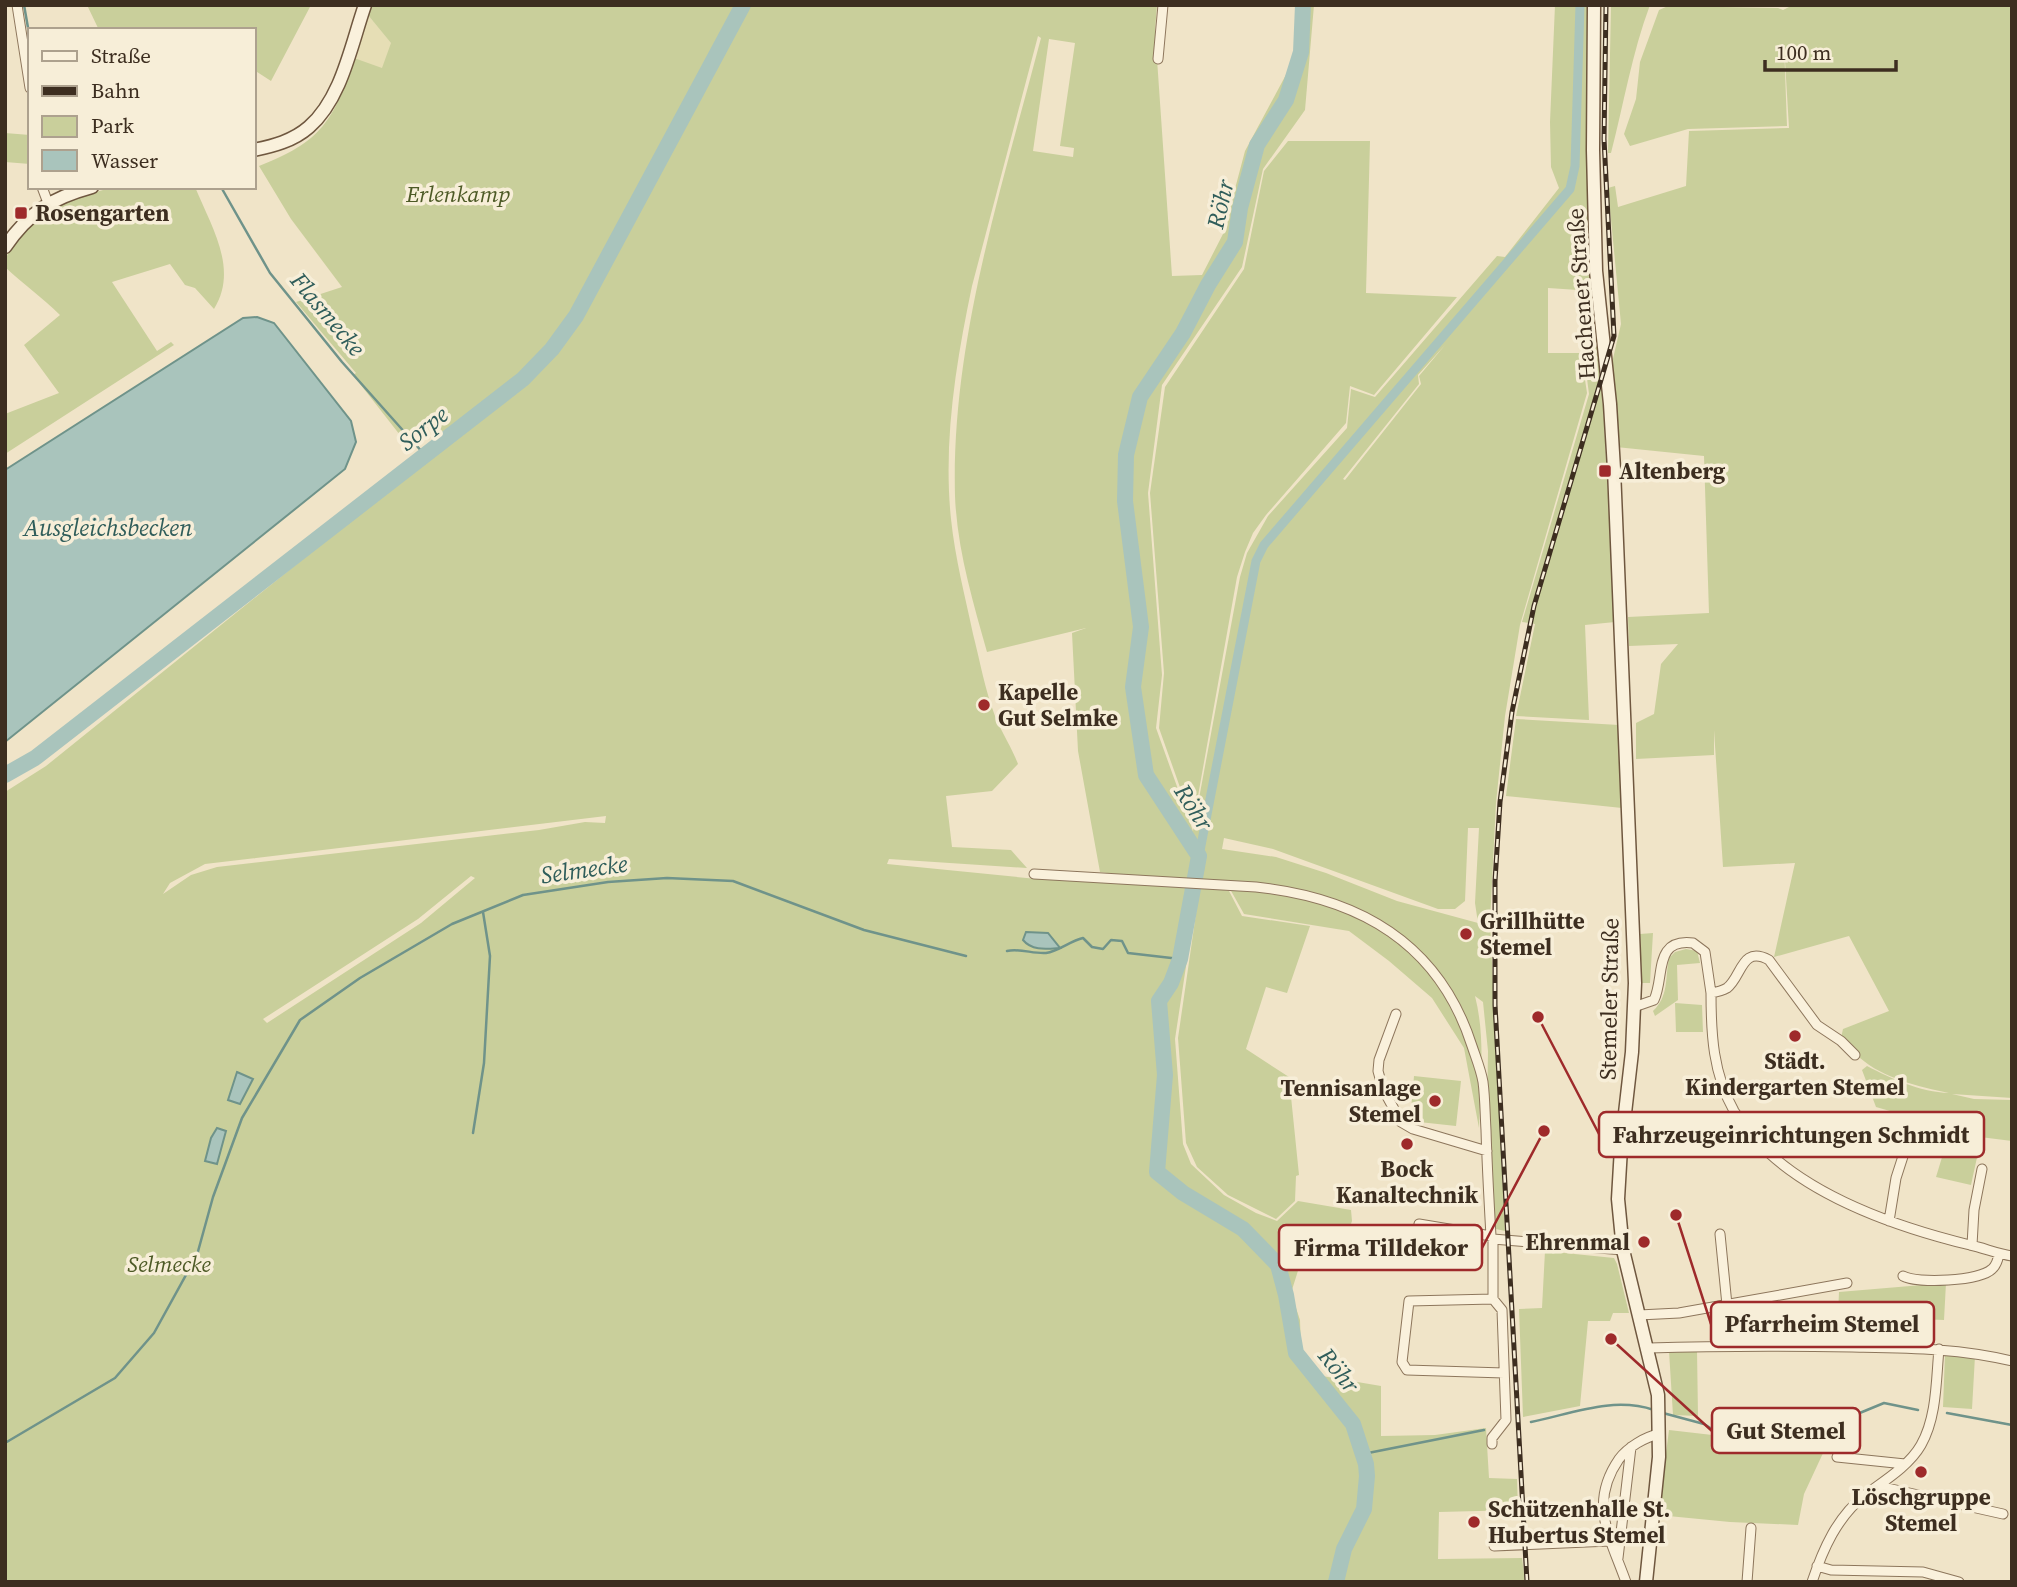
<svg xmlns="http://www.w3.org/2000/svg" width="2017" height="1587" viewBox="0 0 2017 1587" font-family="'Source Serif 4',serif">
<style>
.farmland{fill:#e6deb5}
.green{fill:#c9cf9b;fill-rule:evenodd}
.water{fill:#a9c4bc;stroke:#6f938a;stroke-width:2}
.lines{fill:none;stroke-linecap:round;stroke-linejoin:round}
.stream{stroke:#6f938a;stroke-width:2.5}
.canal{stroke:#a9c4bc;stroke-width:9}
.river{stroke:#a9c4bc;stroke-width:16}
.street-casing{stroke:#8d765c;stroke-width:11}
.secondary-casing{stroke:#6f573f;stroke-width:15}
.street{stroke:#faf1dc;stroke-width:9}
.secondary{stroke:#faf1dc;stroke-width:12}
.rail-casing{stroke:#3d2e20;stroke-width:5}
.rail{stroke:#f7eed8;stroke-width:2.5;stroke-dasharray:8;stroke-linecap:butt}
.poi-dot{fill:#9e2a2b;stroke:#f7eed8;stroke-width:2.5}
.labels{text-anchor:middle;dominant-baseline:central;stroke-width:7;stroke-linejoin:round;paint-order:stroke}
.park-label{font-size:23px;font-style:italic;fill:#4d5a26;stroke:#f7eed8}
.poi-label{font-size:23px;font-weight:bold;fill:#3d2e20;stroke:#f7eed8;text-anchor:start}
.street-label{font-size:23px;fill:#3d2e20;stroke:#f7eed8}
.water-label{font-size:24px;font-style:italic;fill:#2f5d5a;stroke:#f7eed8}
.leader{fill:none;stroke:#9e2a2b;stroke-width:2.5}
.callout-dot{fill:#9e2a2b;stroke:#f7eed8;stroke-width:2.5}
.callout{fill:#f7eed8;stroke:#9e2a2b;stroke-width:2.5}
.callout-label{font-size:24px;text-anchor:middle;font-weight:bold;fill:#3d2e20}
</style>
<rect width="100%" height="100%" fill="#f0e4c8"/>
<path class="farmland" d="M368 15 392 44 394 76 354 63Z"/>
<path class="green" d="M87 5H311L271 81 254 70V30H96L98 28Z
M369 5H742L575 315 549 347 521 377 438 440 431 425 407 444 353 375 356 373 296 302 342 287 291 219 259 166C321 142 334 121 354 58L382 68 391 43 368 15Z
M745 5H1157L1155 30 1172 276 1202 275 1223 234 1245 151 1288 71 1295 48 1296 5H1314L1305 110 1263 169 1242 267 1162 385 1148 493 1162 675 1156 728 1193 831 1240 577 1247 553 1268 516 1347 428 1351 389 1375 397 1497 256 1505 257 1559 188 1551 167 1550 122 1555 5H1590L1593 291 1548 288V353H1581L1587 393 1520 625 1505 716 1496 803 1490 922 1505 1231 1496 1229 1487 1120 1488 1051 1483 1002 1475 996C1486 1039 1480 1084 1479 1128L1464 1048 1432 998 1389 961 1349 931 1244 914 1230 889 1100 872 1078 751 1072 633 1086 628 987 652C973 602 957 549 955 496 951 340 1002 188 1041 38L1038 36 972 286C956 362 943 442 951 519 955 558 965 596 973 634 980 661 985 690 995 716 1002 733 1012 748 1018 764L992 791 946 796 952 847 1011 850 1027 868 889 859 887 864 1037 879 1113 881 1198 887 1175 1039 1183 1144 1191 1164 1224 1195 1256 1213 1277 1221 1298 1201 1351 1210 1352 1221 1342 1251C1322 1258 1303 1255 1283 1252L1302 1258 1291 1293 1300 1320 1301 1349 1322 1376 1381 1386V1436L1435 1435 1486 1428 1489 1478 1517 1479 1518 1510 1439 1512 1438 1559 1522 1558 1525 1582H5V792L46 766 524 381 553 351 579 317ZM1049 39 1075 43 1060 146 1074 148 1073 157 1033 151ZM1445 345 1419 376 1421 384 1345 480 1343 479 1419 384 1418 375ZM606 816 605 823 585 822 539 830 217 867 191 875 163 894 170 883 205 864ZM1468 828H1479L1475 903 1478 923 1397 901 1326 873 1276 857 1222 849 1224 838 1273 849 1438 909H1455L1465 901ZM471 876 475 878 421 923 267 1023 263 1019 418 919Z
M1611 5H1650C1632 53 1624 103 1611 153H1608Z
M1793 5H2012V1098L1952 1094 1974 1099 2012 1100V1141L1980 1137 1876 1107 1862 1070 1867 1066C1892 1079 1920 1092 1949 1093 1919 1087 1883 1078 1860 1058 1853 1053 1847 1044 1841 1038L1843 1029 1889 1011 1849 936 1774 957 1795 863 1723 867 1714 730V755L1636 759V723L1654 714 1661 664 1678 644 1629 646 1628 617 1709 613 1704 456 1616 447 1612 363 1621 324 1608 188 1615 186 1618 207 1686 186 1689 131 1789 128 1784 44 1787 126 1688 129 1630 146 1624 134 1636 99 1640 62 1659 10 1668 6 1778 8 1783 10Z
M5 133 30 135V164L5 162Z
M1288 141H1370L1366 293 1457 297 1374 395 1350 386 1346 423 1266 515 1253 533 1245 552 1237 577 1193 824 1159 728 1164 673 1150 493 1165 387 1244 269 1264 171Z
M114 187H195C211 226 239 269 214 309L195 288 185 285 170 264 112 282 157 351 171 342 174 345 5 454V414L59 393 24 345 60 315C42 297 24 285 5 267 5 242 39 213 61 203 78 196 96 192 114 187Z
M1597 347 1603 405 1615 622 1585 625 1589 720 1516 716 1535 624 1522 622 1589 394 1583 348Z
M1516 719 1619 725 1622 808 1506 796Z
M1200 886 1229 891 1242 916 1310 926 1287 993 1266 987 1246 1049 1289 1077 1299 1175 1296 1176 1295 1201 1276 1219 1228 1195 1197 1167 1186 1143 1178 1038Z
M1653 933 1650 983H1642L1640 934Z
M1686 949 1697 951 1700 963 1677 965 1678 1000 1655 1016 1653 1011C1669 996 1665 978 1669 958L1675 952Z
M1675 1003 1702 1005 1703 1032H1676Z
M1414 1076 1461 1081 1456 1126 1410 1121Z
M1674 1121H1704L1705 1156 1674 1157Z
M1950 1131 1981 1139 1971 1185 1936 1177Z
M1545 1251 1614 1258 1617 1264 1629 1313H1613L1610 1321H1588L1580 1406 1523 1417 1519 1309 1542 1308Z
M1946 1283 1944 1320 1838 1316 1839 1292Z
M1697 1350 1698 1416 1673 1415 1669 1351Z
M1945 1354 1975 1356 1972 1409 1943 1407Z
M1825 1427 1824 1451 1804 1494 1798 1525 1730 1522 1658 1515 1669 1430 1773 1442Z"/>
<path class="water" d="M257 317 274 323 351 421 356 442 345 469 5 742V470L243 318Z
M1026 932 1048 933 1060 948C1046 949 1032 951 1023 940Z
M237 1072 253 1079 240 1104 228 1100Z
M217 1128 226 1131 217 1164 205 1161 211 1138Z"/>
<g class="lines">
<path class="stream" d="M24 5 30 39
M221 187 270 273 342 362 424 454
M1007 951C1020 948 1033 954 1046 953 1059 951 1070 941 1083 938L1092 947 1103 949 1111 940 1122 941 1128 953 1180 959
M473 1133 484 1063 490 956 483 912
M1663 1413 1704 1424 1715 1431 1744 1429 1762 1436 1778 1437 1816 1423 1833 1424 1884 1403 1918 1410
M1947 1413 2012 1425
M1531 1422C1571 1414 1612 1396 1654 1410
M5 1443 115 1378 154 1333 197 1255 213 1197 242 1118 300 1020 360 978 452 924 523 895 608 882 667 878 733 881 864 930 966 956
M1363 1454 1484 1430"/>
<path class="canal" d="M1199 856 1256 561 1264 545 1570 189 1575 166 1580 5"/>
<path class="river" d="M1303 5 1301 52 1286 100 1257 145 1240 208 1235 242 1208 285 1183 333 1140 397 1126 455 1125 501 1141 627 1133 687 1146 775 1199 856 1180 959 1171 983 1159 1001 1165 1075 1157 1172 1183 1193 1243 1229 1278 1265 1286 1295 1296 1353 1353 1424 1366 1464 1367 1476 1364 1509 1344 1549 1336 1582
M5 775 35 758 523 379 552 349 576 316 743 5"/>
<g class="street-casing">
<path id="street" d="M17 5 30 88
M1158 59 1163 5
M42 187 48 203
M1034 874 1256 887C1360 898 1439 943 1472 1046 1476 1058 1481 1070 1483 1082 1485 1097 1485 1114 1486 1130 1487 1165 1489 1201 1491 1236
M1711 993C1711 1034 1713 1074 1734 1111 1780 1188 1888 1225 1970 1245 1984 1248 1998 1254 2012 1256
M1634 1007 1654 1000C1665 977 1653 938 1693 943L1705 952 1711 993C1717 992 1722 991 1727 988 1742 977 1741 945 1769 960L1817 1025 1841 1041 1855 1055
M1396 1014 1379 1060 1378 1071 1383 1089 1401 1122 1413 1129 1487 1151
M1719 1151 1752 1134
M1889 1221 1896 1178 1906 1147
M1419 1224 1491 1236 1493 1239 1623 1250
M1720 1234 1727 1305
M1972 1245 1974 1210 1982 1169
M1903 1276C1917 1284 1980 1281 1992 1269 1997 1265 1998 1259 1999 1254
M1493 1299 1409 1301 1402 1362 1407 1370 1504 1373
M1639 1315 1679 1313 1847 1283
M1649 1348C1716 1346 1784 1346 1852 1347 1906 1348 1959 1348 2012 1361
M1492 1444V1438L1506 1420 1502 1310 1493 1299V1239
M1837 1457 1905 1464
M1878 1486 2003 1514
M1494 1546 1610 1541
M1618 1558 1631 1447
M1817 1566 1831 1570 1923 1572 1959 1582
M1626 1582C1610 1537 1588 1504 1619 1459 1628 1447 1645 1437 1659 1434
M1747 1582 1751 1528
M1812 1582C1823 1549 1837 1517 1865 1495 1884 1481 1909 1466 1921 1445 1937 1417 1936 1380 1939 1349"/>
</g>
<g class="secondary-casing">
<path id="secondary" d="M1594 5 1593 150 1596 271 1610 404 1614 469 1635 983 1632 1052 1621 1148 1618 1199 1623 1250 1658 1395 1659 1457 1646 1582
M254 150C273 146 293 141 309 127 342 98 351 45 365 5
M5 247C29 212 52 198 92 187"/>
</g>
<use href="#street" class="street"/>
<use href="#secondary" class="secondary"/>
<g class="rail-casing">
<path id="rail" d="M1527 1582 1495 1005V881L1500 802 1512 712 1534 606 1614 336 1604 139 1606 5"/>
</g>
<use href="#rail" class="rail"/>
</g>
<g class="poi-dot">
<rect x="14" y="206" width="14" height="14" rx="3.5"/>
<rect x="1598" y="464" width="14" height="14" rx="3.5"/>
<circle cx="984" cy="705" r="7"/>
<circle cx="1466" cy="934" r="7"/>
<circle cx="1795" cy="1036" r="7"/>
<circle cx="1435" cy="1101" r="7"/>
<circle cx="1407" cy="1144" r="7"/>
<circle cx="1644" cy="1242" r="7"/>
<circle cx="1921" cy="1472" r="7"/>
<circle cx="1474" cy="1522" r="7"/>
</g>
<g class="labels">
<g class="park-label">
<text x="458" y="194">Erlenkamp</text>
<text x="169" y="1264">Selmecke</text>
</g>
<g class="poi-label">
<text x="35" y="213">Rosengarten</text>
<text x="1619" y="471">Altenberg</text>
<text x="998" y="692">Kapelle<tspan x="998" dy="26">Gut Selmke</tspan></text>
<text x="1480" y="921">Grillhütte<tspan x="1480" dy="26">Stemel</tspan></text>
<text x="1795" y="1061" text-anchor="middle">Städt.<tspan x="1795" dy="26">Kindergarten Stemel</tspan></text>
<text x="1421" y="1088" text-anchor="end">Tennisanlage<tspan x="1421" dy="26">Stemel</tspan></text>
<text x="1407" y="1169" text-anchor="middle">Bock<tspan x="1407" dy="26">Kanaltechnik</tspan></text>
<text x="1630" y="1242" text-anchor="end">Ehrenmal</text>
<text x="1921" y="1497" text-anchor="middle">Löschgruppe<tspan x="1921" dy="26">Stemel</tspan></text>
<text x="1488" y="1509">Schützenhalle St.<tspan x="1488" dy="26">Hubertus Stemel</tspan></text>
</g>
<g class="street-label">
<text transform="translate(1581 294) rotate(-94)">Hachener Straße</text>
<text transform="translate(1609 999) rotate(-89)">Stemeler Straße</text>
</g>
<g class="water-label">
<text transform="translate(1220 204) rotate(-77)">Röhr</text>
<text transform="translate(328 314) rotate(50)">Flasmecke</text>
<text transform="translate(423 428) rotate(-38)">Sorpe</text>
<text x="108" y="527">Ausgleichsbecken</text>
<text transform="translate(1194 807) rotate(57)">Röhr</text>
<text transform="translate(584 869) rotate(-8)">Selmecke</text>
<text transform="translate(1339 1370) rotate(51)">Röhr</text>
</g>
</g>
<path class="leader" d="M1538 1017L1599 1134M1544 1131L1482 1248M1676 1215L1711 1324M1611 1339L1712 1431"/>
<g class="callout-dot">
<circle cx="1538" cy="1017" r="7"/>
<circle cx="1544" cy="1131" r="7"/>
<circle cx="1676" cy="1215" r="7"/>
<circle cx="1611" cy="1339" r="7"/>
</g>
<g class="callout">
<rect x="1599" y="1112" width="385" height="45" rx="7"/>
<rect x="1279" y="1225" width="203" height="45" rx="7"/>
<rect x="1711" y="1302" width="223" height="45" rx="7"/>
<rect x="1712" y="1408" width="148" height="45" rx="7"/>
</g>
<g class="callout-label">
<text x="1791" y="1143">Fahrzeugeinrichtungen Schmidt</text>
<text x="1381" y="1256">Firma Tilldekor</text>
<text x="1822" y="1332">Pfarrheim Stemel</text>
<text x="1786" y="1439">Gut Stemel</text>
</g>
<rect width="2017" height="1587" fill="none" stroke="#3d2e20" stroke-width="14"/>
<rect x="28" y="28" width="228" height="161" fill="#f7eed8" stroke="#ada18e" stroke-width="2"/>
<rect x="42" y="51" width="35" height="10" fill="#faf1dc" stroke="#ada18e" stroke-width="2"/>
<text x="91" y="63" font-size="21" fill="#3d2e20">Straße</text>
<rect x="42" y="86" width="35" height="10" fill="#3d2e20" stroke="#ada18e" stroke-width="2"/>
<text x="91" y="98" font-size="21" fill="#3d2e20">Bahn</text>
<rect x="42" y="116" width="35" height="21" fill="#c9cf9b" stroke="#ada18e" stroke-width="2"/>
<text x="91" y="133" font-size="21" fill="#3d2e20">Park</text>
<rect x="42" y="150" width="35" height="21" fill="#a9c4bc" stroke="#ada18e" stroke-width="2"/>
<text x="91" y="168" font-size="21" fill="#3d2e20">Wasser</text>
<path d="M1765 60v10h131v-10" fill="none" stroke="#3d2e20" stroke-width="3.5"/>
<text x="1776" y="60" font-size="21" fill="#3d2e20" stroke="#f7eed8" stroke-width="5" paint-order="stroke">100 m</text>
</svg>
